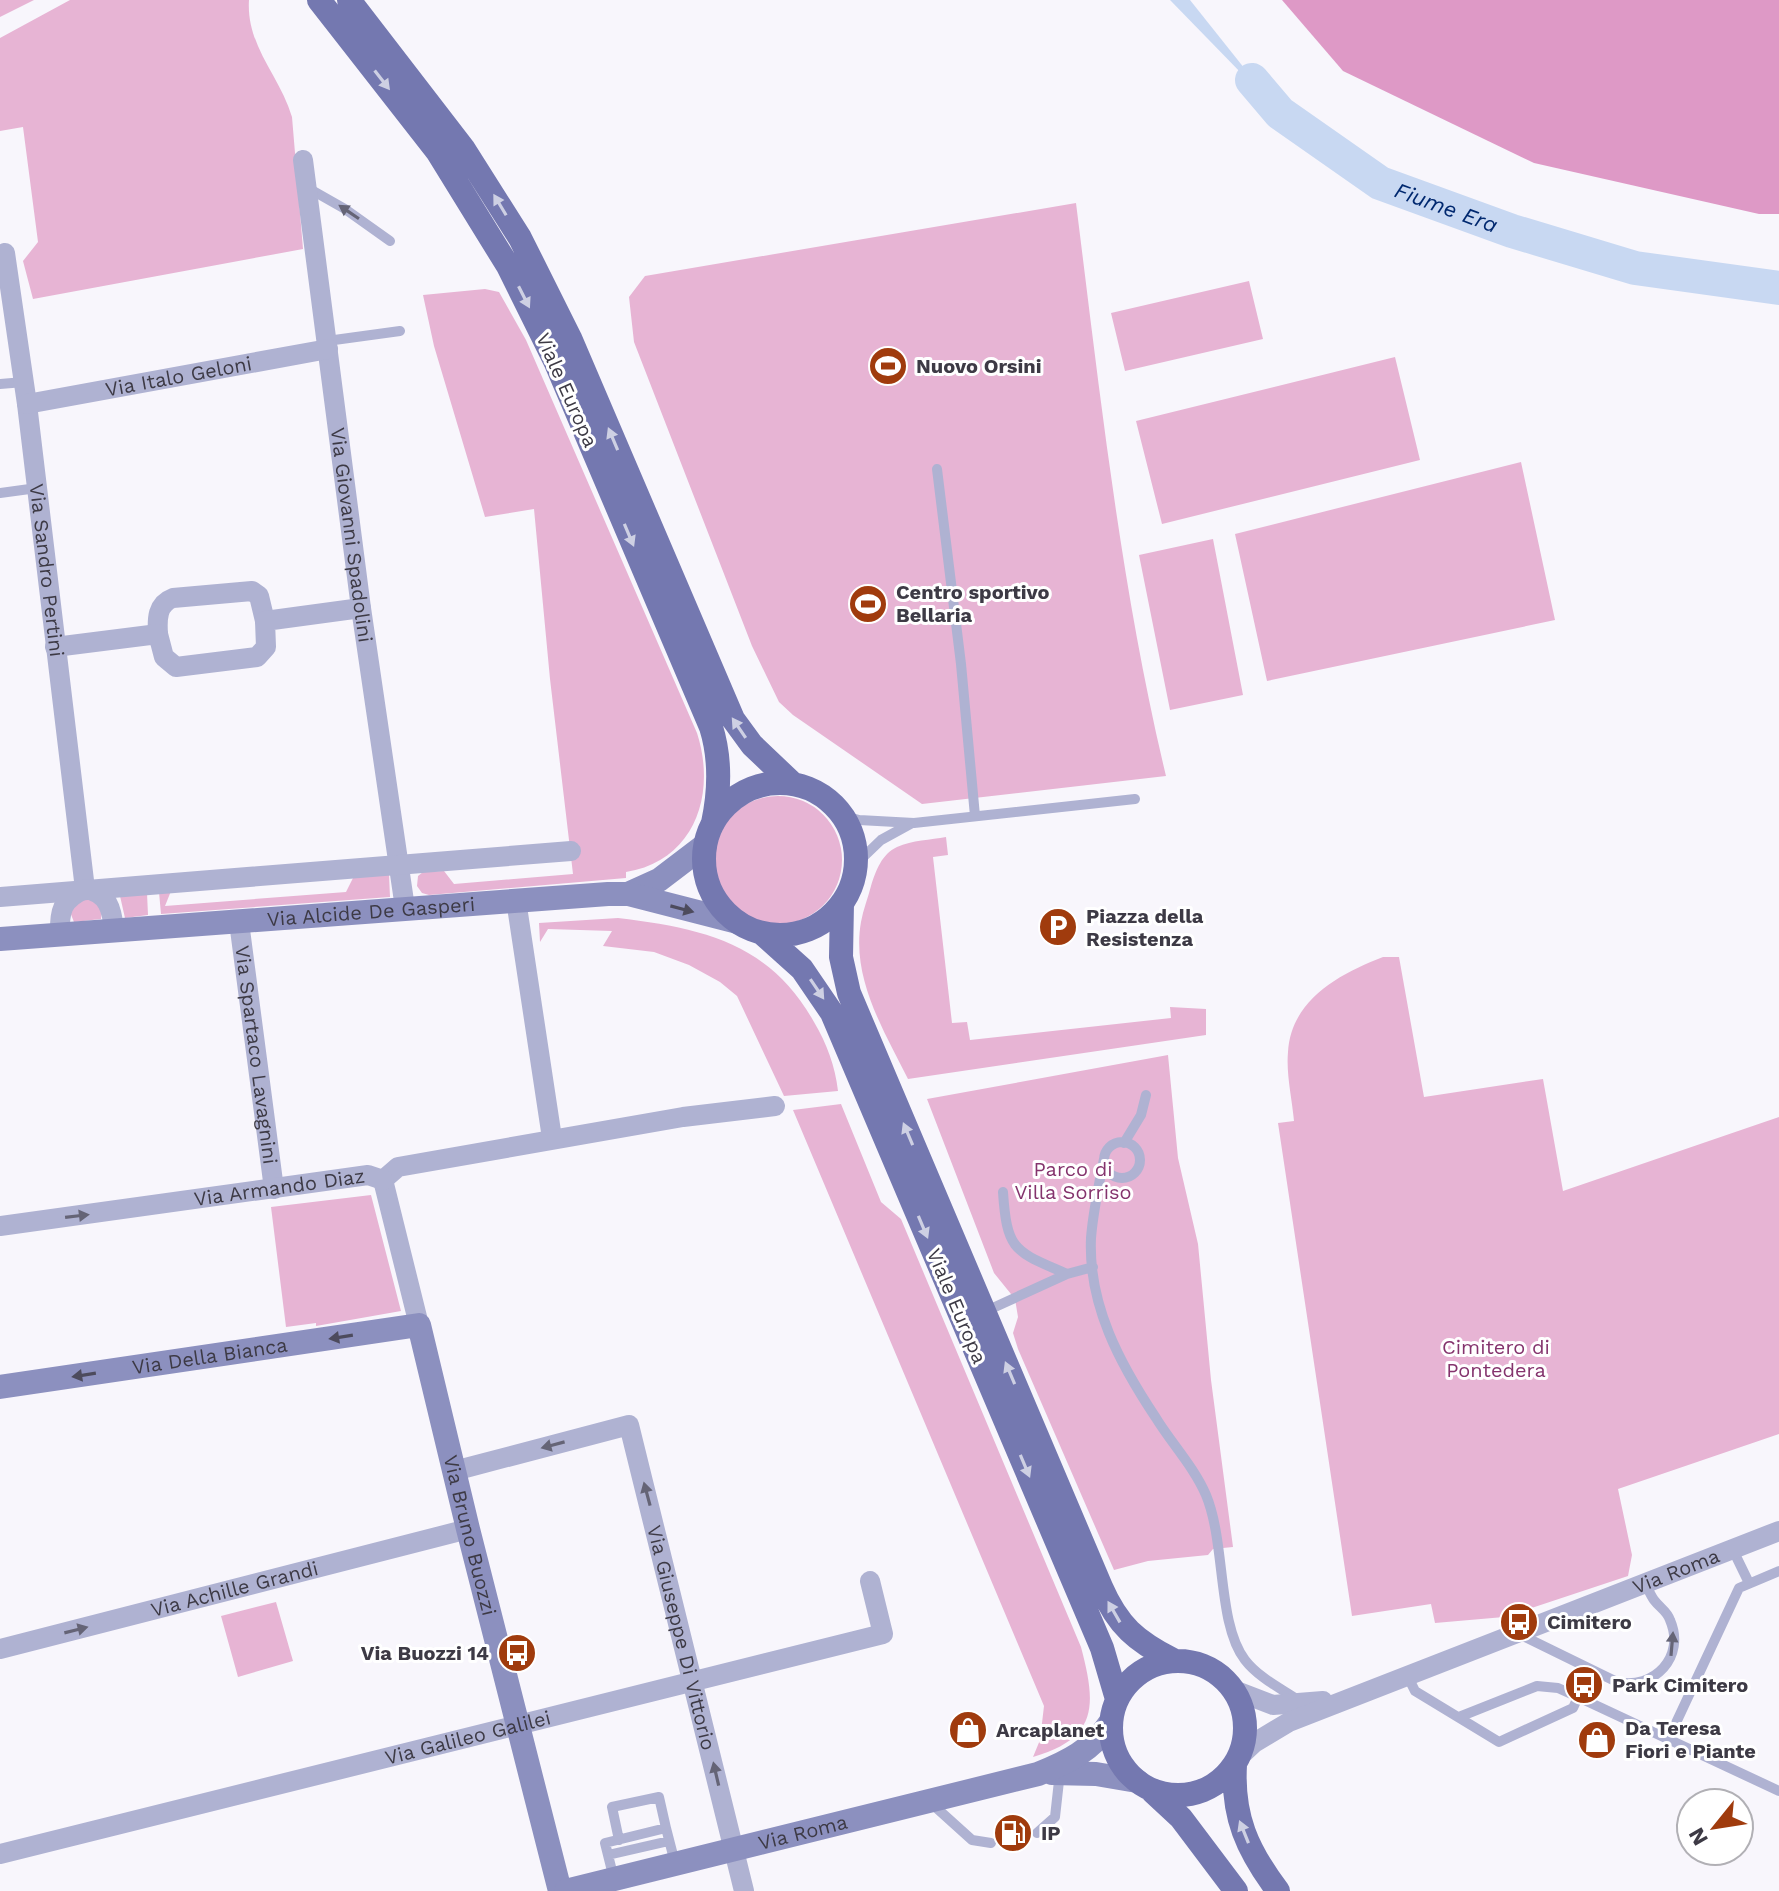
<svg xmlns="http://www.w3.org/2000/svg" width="1779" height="1891" viewBox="0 0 1779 1891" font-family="'Work Sans',sans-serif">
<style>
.green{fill:#e7b4d4}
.forest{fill:#de99c6}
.water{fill:#c8d8f2}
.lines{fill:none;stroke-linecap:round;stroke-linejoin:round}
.river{stroke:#c8d8f2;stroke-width:34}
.lane{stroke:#afb2d2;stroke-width:10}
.street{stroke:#afb2d2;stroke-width:20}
.secondary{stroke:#8c90bf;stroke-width:24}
.primary{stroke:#7478b0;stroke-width:24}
.oneway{fill:#ced0e3}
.oneway2{fill:#656476}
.oneway3{fill:#4d4b5d}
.labels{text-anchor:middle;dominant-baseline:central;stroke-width:6;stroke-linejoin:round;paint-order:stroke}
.poi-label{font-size:20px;font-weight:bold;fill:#3d3a45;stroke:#fff;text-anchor:start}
.street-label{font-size:20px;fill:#3d3a45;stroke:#fff}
.park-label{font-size:20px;fill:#84336d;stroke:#fff}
.water-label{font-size:22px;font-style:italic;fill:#00286f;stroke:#fff}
</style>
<rect width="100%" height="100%" fill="#f8f6fc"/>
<path class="green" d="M0 0H34L0 17Z
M70 0H249C246 46 280 76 292 117L303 249 33 299 23 261 38 242 23 127 0 131V38Z
M1076 203C1100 394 1121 589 1166 776L922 804 793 715 779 702 752 646 634 342 629 297 645 276Z
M1249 281 1263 339 1125 371 1111 313Z
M485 289 499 292 526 340 697 733C717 795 694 861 626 872V878L429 895 422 893 417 886 418 876 423 872 444 871 454 884 573 874 550 679 534 509 485 517 434 346 423 295Z
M1395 357 1420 460 1162 524 1136 421Z
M1521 462 1555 620 1267 681 1235 534Z
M1213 539 1243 695 1170 710 1139 555Z
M714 860a64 64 0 1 1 128 0a64 64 0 1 1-128 0Z
M946 837 948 855 933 857 952 1023 967 1022 970 1040 1171 1018 1170 1007 1206 1009V1035L908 1079C884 1031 851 978 861 922 863 910 868 898 871 886 876 870 882 854 897 847 912 840 931 840 946 837Z
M389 874 390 897 161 914 159 892 171 891 165 906 346 892 354 876Z
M147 893 148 915 125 918 120 896Z
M92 899 102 910 101 919 74 922 70 912 79 900Z
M618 918C702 928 770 943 814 1022 827 1044 835 1066 838 1091L784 1096 737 996 720 982 689 965 654 952 603 946 612 931 548 929 540 942 539 923Z
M1383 957H1399L1424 1097 1543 1079 1563 1191 1779 1117V1434L1618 1489 1632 1555 1628 1576 1504 1617 1435 1623 1431 1604 1352 1616 1278 1123 1294 1121C1292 1099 1286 1074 1288 1052 1291 1000 1339 974 1383 957Z
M1168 1055 1178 1158 1198 1244 1211 1380 1233 1547 1213 1549 1208 1555 1148 1561 1114 1570 1018 1349 1013 1333 1018 1317 1015 1299 994 1273 927 1099Z
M841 1104 881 1202 901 1219 1081 1647C1096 1704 1099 1738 1033 1757L1040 1740 1044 1706 793 1110Z
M371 1195 401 1311 316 1326V1323L286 1327 271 1207Z
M276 1602 293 1661 238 1677 221 1616Z"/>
<path class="forest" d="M1282 0H1779V214H1759L1534 163 1343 71Z"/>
<path class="water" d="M1170 0H1190L1280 113Z"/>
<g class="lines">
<path class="river" id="s1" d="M1252 80 1280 113 1380 183 1512 231 1635 268 1779 288"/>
<path class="lane" d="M308 188 345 209 390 241
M327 341 400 331
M0 384 24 382
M937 469 961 664 975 816
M0 493 37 488
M841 815 859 820 914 823 1135 799
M856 864 881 840 912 823
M1104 1160a18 18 0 1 1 36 0a18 18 0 1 1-36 0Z
M1124 1143 1141 1115 1146 1095
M1104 1159C1099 1184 1093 1212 1091 1238 1088 1305 1120 1364 1156 1418 1172 1444 1194 1467 1206 1495 1226 1543 1217 1624 1245 1660 1258 1677 1280 1688 1298 1700
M1003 1192C1007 1252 1015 1251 1067 1274
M984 1312 1067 1274 1093 1267
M1733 1550 1749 1583
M1519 1634 1617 1682C1654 1690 1686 1657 1670 1620 1667 1611 1660 1608 1654 1600 1651 1596 1648 1589 1645 1583
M1407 1675 1415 1691 1499 1742 1573 1708 1578 1697 1779 1791
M1459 1717 1537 1686 1558 1688 1578 1697
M1668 1740 1739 1588 1779 1571
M931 1803 972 1840 991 1843
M1037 1833 1055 1817 1060 1772
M619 1840 612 1807 659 1797 666 1828
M608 1855 669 1841
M614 1879 605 1843 666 1828 675 1863"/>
<g class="street">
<path id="s2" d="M303 160 361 608 405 908"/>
<path id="s3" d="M5 253 27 404 85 889"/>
<path id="s4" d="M27 404 328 349"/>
<path d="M158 634C157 619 157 604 173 598L252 591 259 596 265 621"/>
<path d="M55 647 158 634 164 657 176 667 257 657 266 647 265 621 361 608"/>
<path d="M0 897 571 851"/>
<path d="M516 900 552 1138"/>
<path id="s5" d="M239 922 274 1189"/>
<path d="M60 935C59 911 62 899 85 889 108 893 112 909 114 930"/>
<path d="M383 1180 398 1167 683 1117 775 1106"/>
<path d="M383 1180 419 1325"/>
<path id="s6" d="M0 1226 368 1175 383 1180"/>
<path id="s7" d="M454 1471 629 1425 744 1891"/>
<path id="s8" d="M0 1649 468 1529"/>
<path d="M1234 1690 1273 1705 1323 1701"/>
<path id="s9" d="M1238 1758 1254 1743 1289 1722 1779 1531"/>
<path id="s10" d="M0 1854 883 1634 870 1581"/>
</g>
<g class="secondary">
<path d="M628 894 659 880 705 845"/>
<path id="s11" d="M0 939 608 894H628L737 922"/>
<path id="s12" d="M0 1387 419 1325 468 1529 560 1891"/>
<path d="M1052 1773 1096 1774 1137 1781"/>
<path id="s13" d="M566 1891 1038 1774C1068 1762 1092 1750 1110 1723"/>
</g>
<path class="primary" d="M319 0 437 151 508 266 556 363 711 727C721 759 720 790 713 823
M349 0 463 148 520 238 570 338 733 719 752 745 793 784
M704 859a76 76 0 1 1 152 0a76 76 0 1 1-152 0Z
M842 903 841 957 849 993 1101 1587C1118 1626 1136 1641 1173 1660
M763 934 802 969 832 1013 1102 1648 1117 1699
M1111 1728a67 67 0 1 1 134 0a67 67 0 1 1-134 0Z
M1235 1765C1232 1816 1247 1850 1278 1891
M1153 1792 1181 1818 1236 1891"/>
</g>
<defs><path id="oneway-solid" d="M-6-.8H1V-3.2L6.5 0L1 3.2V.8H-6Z" transform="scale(2)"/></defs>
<g class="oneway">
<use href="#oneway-solid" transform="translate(382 80) rotate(52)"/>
<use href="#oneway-solid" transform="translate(500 205) rotate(-121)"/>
<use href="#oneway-solid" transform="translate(524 297) rotate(63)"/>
<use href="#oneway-solid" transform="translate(613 439) rotate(-113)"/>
<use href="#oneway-solid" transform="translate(629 535) rotate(67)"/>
<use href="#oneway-solid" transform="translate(739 728) rotate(-124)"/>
<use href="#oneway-solid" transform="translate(817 989) rotate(56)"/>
<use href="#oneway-solid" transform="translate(908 1134) rotate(-113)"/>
<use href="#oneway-solid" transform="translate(923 1227) rotate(67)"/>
<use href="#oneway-solid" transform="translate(1010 1373) rotate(-113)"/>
<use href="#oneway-solid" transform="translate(1025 1466) rotate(67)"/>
<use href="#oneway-solid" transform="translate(1114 1612) rotate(-120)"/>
<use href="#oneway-solid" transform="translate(1244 1832) rotate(-112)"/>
</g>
<g class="oneway2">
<use href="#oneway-solid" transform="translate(349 212) rotate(-146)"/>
<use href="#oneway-solid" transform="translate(77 1216) rotate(-7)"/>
<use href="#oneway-solid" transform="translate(553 1445) rotate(165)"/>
<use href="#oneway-solid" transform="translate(647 1494) rotate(-105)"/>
<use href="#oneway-solid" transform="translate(76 1630) rotate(-14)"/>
<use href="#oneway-solid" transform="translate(1672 1644) rotate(-85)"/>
<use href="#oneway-solid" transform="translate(716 1774) rotate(-103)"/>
</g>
<g class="oneway3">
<use href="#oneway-solid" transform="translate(682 909) rotate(15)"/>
<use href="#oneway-solid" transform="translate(341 1337) rotate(171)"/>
<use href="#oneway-solid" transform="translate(84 1375) rotate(171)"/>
</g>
<defs>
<g id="stadium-disc" transform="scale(2)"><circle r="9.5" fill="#a03b0d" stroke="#fff"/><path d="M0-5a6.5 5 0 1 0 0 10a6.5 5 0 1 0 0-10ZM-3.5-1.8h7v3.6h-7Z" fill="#fff"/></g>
<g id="parking-disc" transform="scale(2)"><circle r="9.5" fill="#a03b0d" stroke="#fff"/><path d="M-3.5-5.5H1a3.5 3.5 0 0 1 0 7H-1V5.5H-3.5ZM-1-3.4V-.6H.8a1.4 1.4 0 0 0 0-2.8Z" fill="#fff"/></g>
<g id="bus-disc" transform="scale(2)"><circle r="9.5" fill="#a03b0d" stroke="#fff"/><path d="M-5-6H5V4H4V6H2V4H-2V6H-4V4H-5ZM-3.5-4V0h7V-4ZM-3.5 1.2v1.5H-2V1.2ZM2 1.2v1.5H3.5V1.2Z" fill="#fff"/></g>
<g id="shop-disc" transform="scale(2)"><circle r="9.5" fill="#a03b0d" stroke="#fff"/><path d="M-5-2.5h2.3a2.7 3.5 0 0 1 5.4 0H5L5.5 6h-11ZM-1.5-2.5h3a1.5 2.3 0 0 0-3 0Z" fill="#fff"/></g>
<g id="fuel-disc" transform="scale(2)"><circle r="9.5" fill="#a03b0d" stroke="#fff"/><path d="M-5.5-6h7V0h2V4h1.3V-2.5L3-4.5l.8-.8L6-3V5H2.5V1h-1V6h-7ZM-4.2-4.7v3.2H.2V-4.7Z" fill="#fff"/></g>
</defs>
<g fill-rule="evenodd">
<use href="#stadium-disc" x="888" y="366"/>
<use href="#stadium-disc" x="868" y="604"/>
<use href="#parking-disc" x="1058" y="927"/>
<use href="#bus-disc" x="1519" y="1622"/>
<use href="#bus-disc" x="517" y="1653"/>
<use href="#bus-disc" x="1584" y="1685"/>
<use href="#shop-disc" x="968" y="1730"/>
<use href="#shop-disc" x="1597" y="1740"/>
<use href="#fuel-disc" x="1013" y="1833"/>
</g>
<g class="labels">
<g class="poi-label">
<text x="916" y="366">Nuovo Orsini</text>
<text x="896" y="592">Centro sportivo<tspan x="896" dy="23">Bellaria</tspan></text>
<text x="1086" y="916">Piazza della<tspan x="1086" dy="23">Resistenza</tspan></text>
<text x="1547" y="1622">Cimitero</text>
<text x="489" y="1653" text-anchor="end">Via Buozzi 14</text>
<text x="1612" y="1685">Park Cimitero</text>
<text x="1625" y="1728">Da Teresa<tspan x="1625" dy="23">Fiori e Piante</tspan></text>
<text x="996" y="1730">Arcaplanet</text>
<text x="1041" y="1833">IP</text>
</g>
<g class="street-label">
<text stroke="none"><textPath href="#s4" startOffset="154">Via Italo Geloni</textPath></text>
<text transform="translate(567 390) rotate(66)">Viale Europa</text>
<text stroke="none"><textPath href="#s2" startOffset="378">Via Giovanni Spadolini</textPath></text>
<text stroke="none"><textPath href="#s3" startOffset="320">Via Sandro Pertini</textPath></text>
<text stroke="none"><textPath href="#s11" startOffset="372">Via Alcide De Gasperi</textPath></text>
<text stroke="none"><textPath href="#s5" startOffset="134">Via Spartaco Lavagnini</textPath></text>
<text stroke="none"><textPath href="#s6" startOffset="282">Via Armando Diaz</textPath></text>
<text transform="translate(957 1306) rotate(67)">Viale Europa</text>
<text stroke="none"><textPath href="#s12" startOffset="212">Via Della Bianca</textPath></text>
<text stroke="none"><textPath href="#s12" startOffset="640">Via Bruno Buozzi</textPath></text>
<text stroke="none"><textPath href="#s9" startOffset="478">Via Roma</textPath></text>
<text stroke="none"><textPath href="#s8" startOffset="242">Via Achille Grandi</textPath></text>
<text stroke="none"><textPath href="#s7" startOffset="400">Via Giuseppe Di Vittorio</textPath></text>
<text stroke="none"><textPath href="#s10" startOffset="482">Via Galileo Galilei</textPath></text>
<text stroke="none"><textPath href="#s13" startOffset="244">Via Roma</textPath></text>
</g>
<g class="park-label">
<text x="1073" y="1169">Parco di<tspan x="1073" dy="23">Villa Sorriso</tspan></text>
<text x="1496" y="1347">Cimitero di<tspan x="1496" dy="23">Pontedera</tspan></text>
</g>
<g class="water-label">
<text stroke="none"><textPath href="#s1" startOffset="236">Fiume Era</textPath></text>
</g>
</g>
<g transform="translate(1715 1827) rotate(240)"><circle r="38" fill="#ffffff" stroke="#b1b0b5" stroke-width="2"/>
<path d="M0-6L14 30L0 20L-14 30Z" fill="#a03b0d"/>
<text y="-12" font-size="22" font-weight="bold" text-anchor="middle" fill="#3d3a45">N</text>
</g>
</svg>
